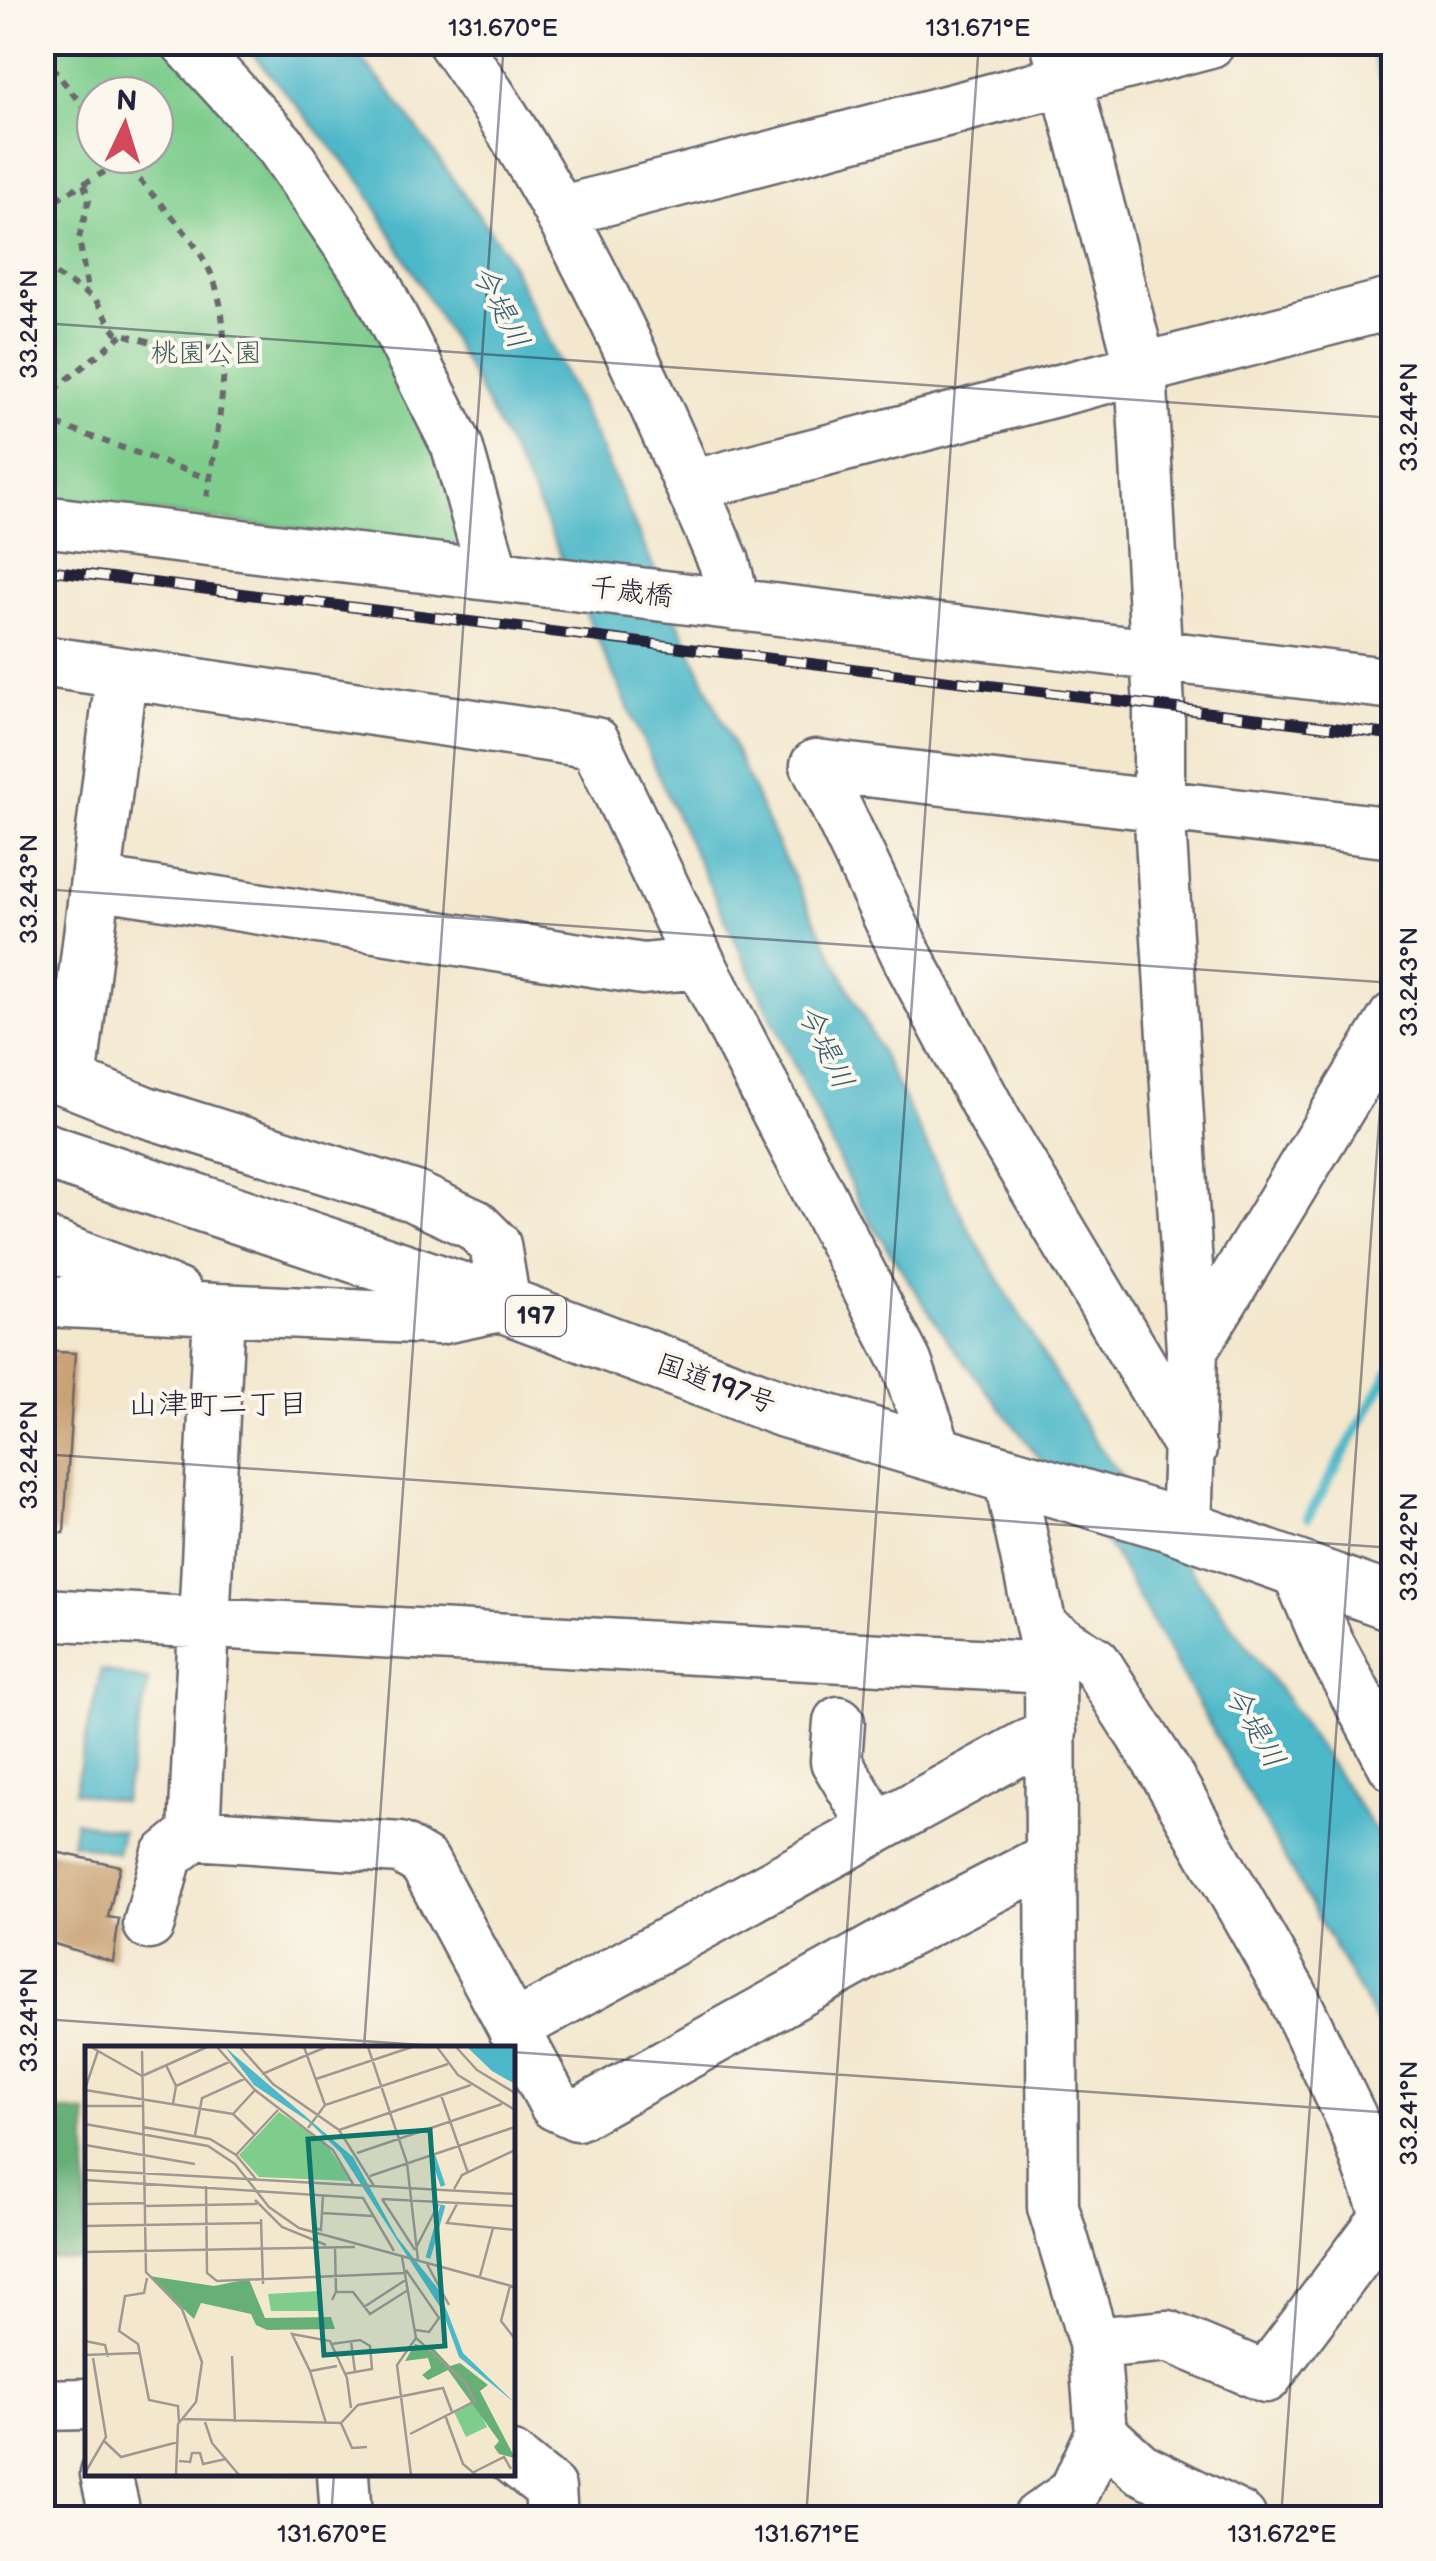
<svg xmlns="http://www.w3.org/2000/svg" width="1436" height="2561" viewBox="0 0 1436 2561" font-family="'Balsamiq Sans','Klee One',sans-serif">
<style>
.green{fill:#7ecd8d;stroke:#507864;stroke-width:2.5;fill-rule:evenodd}
.forest{fill:#66b078;stroke:#44695a;stroke-width:2.5}
.water{fill:#4db8c9;stroke:#386d82;stroke-width:2.5}
.lines{fill:none;stroke-linecap:round;stroke-linejoin:round}
.stream{stroke:#4db8c9;stroke-width:10}
.building{fill:#c9a274}
.minor-casing{stroke:#6b676e;stroke-width:55}
.highway-casing{stroke:#6b676e;stroke-width:60}
.path{stroke:#6b676e;stroke-width:6;stroke-dasharray:8 8;stroke-linecap:butt}
.minor{stroke:#fff;stroke-width:50}
.highway{stroke:#fff;stroke-width:55}
.rail-casing{stroke:#22223b;stroke-width:11}
.rail{stroke:#fbf7ec;stroke-width:8;stroke-dasharray:22;stroke-linecap:butt}
.ticks{fill:none;stroke:#22223b;stroke-width:2.5;stroke-opacity:0.45}
.labels{text-anchor:middle;dominant-baseline:central;stroke-width:8;stroke-linejoin:round;paint-order:stroke}
.shield{fill:#fbf7ec;stroke:#636270;stroke-width:2.5}
.shield-label{font-size:25px;font-weight:bold;fill:#22223b}
.park-label{font-size:28px;fill:#425e58;stroke:#fbf7ec}
.street-label{font-size:28px;fill:#22223b;stroke:#fbf7ec}
.water-label{font-size:30px;font-style:italic;fill:#335e74;stroke:#fbf7ec}
.neighbourhood-label{font-size:30px;fill:#22223b;stroke:#fbf7ec}
.inset-river{fill:none;stroke:#4db8c9;stroke-width:5}
.inset-road{fill:none;stroke:#9f9893;stroke-width:2.5}
.view{fill:#0f766e;fill-opacity:0.15;stroke:#0f766e;stroke-width:5}
.inset-edge{fill:none;stroke:#22223b;stroke-width:5}
.neatline{fill:none;stroke:#22223b;stroke-width:4}
.ticks-label{font-size:25px;text-anchor:middle;fill:#22223b}
</style>
<rect width="100%" height="100%" fill="#fbf7ec"/>
<filter id="ink" filterUnits="userSpaceOnUse"><feTurbulence type="fractalNoise" baseFrequency=".01" numOctaves="2"/><feDisplacementMap in="SourceGraphic" scale="20" xChannelSelector="R" yChannelSelector="G"/><feConvolveMatrix kernelMatrix="1 2 1 2 8 2 1 2 1" color-interpolation-filters="sRGB"/></filter>
<filter id="wash" filterUnits="userSpaceOnUse"><feTurbulence type="fractalNoise" baseFrequency=".0048" numOctaves="4" result="noise"/><feDisplacementMap in="SourceGraphic" scale="40" xChannelSelector="R" yChannelSelector="G"/><feGaussianBlur stdDeviation="2.25" result="paint"/><feColorMatrix in="noise" values="0 0 0 0 0 0 0 0 0 0 0 0 0 0 0 0 0 1.4 0 .05"/><feComposite in="paint" operator="in"/></filter>
<g filter="url(#wash)">
<rect width="100%" height="100%" fill="#f3e7cd"/>
<path class="green" d="M43 43H175L186 53 432 407 470 534 449 548 43 499ZM95 95H155V155H95Z"/>
<path class="forest" d="M43 2109 87 2114V2261L43 2257Z"/>
<path class="water" d="M244 43H347L393 95 505 252 596 438 779 848 967 1226 1090 1434 1290 1704 1393 1857V2052L1114 1554 946 1338 861 1207 672 806 533 494 464 361 362 183Z
M101 1670 149 1681 123 1802 74 1792Z
M75 1821 122 1831 117 1853 71 1843Z"/>
<g class="lines">
<path class="stream" d="M1372 42 1394 113
M1308 1517 1394 1364"/>
</g>
<g id="blocks">
<path class="building" d="M42 1351 75 1353 64 1533H42Z
M42 1849 120 1866 108 1917 119 1919 113 1962 42 1940V1910L50 1880 42 1878Z"/>
</g>
</g>
<g filter="url(#ink)">
<use href="#blocks" fill-opacity="0" stroke="#6b676e" stroke-width="2.5"/>
<g class="lines">
<g class="minor-casing">
<path id="minor" d="M186 42 281 146 373 280 457 446 493 574
M453 42C568 201 646 383 724 562L735 605
M1056 42 1141 368 1159 707V805L1192 1350 1186 1529
M559 212 1210 42
M691 486 1394 303
M42 521 1394 684
M42 661 595 743 700 963 906 1362 938 1455
M816 765 910 962 998 1126 1191 1449
M816 765 1394 833
M96 883 643 969 700 963
M42 1072 71 1082 121 676
M42 1242 177 1294
M42 1301 438 1319 505 1305 495 1245 475 1225 413 1196 146 1112 71 1082
M1192 1350 1394 1018
M1009 1477 1050 1668 1053 2207 1094 2343 1101 2433 1074 2493 1038 2518
M1297 1570 1328 1643 1394 1766
M42 1614 1050 1668
M1045 1631 1095 1662 1167 1775 1291 1993 1351 2117 1387 2216 1266 2377 1168 2336 1094 2343
M839 1722 836 1761 876 1828
M194 1834 219 1311
M149 1924 167 1856 194 1834 400 1848 424 1862 555 2105 577 2115 897 1937 1048 1859
M513 2028 1051 1732
M42 2405 88 2404
M1101 2433 1140 2468 1241 2518
M512 2458 550 2488 552 2518
M106 2474 116 2518
M343 2474 346 2518"/>
</g>
<g class="highway-casing">
<path id="highway" d="M42 1150 505 1305 783 1409 1166 1522 1394 1603"/>
</g>
<path class="path" d="M42 54 95 122
M119 155C148 194 193 231 212 276 238 339 216 438 206 504
M84 184 89 200 79 238 88 293
M42 207 124 161
M42 266 95 299 116 332 162 345 223 348
M42 400 122 335
M42 419 210 479"/>
<use href="#minor" class="minor"/>
<use href="#highway" class="highway"/>
<g class="rail-casing">
<path id="rail" d="M42 569 1394 735"/>
</g>
<use href="#rail" class="rail"/>
</g>
</g>
<path class="ticks" d="M42 323 1394 418M42 889 1394 983M42 1454 1394 1548M42 2019 465 2048M364 2048 504 42M512 2052 1394 2113M331 2518 334 2474M806 2518 979 42M1281 2518 1394 909"/>
<g class="labels">
<rect class="shield" x="506" y="1296" width="60" height="40" rx="8"/>
<g class="shield-label">
<text x="536" y="1316">197</text>
</g>
<g class="park-label">
<text x="206" y="353">桃園公園</text>
</g>
<g class="street-label">
<text transform="translate(631 592) rotate(7)">千歳橋</text>
<text transform="translate(716 1384) rotate(20)">国道197号</text>
</g>
<g class="water-label">
<text transform="translate(500 307) rotate(63)">今堤川</text>
<text transform="translate(825 1047) rotate(64)">今堤川</text>
<text transform="translate(1254 1727) rotate(60)">今堤川</text>
</g>
<g class="neighbourhood-label">
<text x="218" y="1405">山津町二丁目</text>
</g>
</g>
<g transform="translate(85 2046)">
<rect width="430" height="430" fill="#f3e7cd"/>
<path d="M194 66 240 96 266 135 174 131 154 109ZM235 245V265H186L183 248ZM390 356 402 381 381 391 369 366Z" fill="#7ecd8d"/>
<path d="M64 230 129 240 164 233 180 272 246 271 250 283 182 284 171 279 166 268 116 257 109 273ZM330 298 349 303 365 320 375 317 403 339 395 345 430 412 414 408 409 401 414 395 363 324 343 334 337 329 346 322 343 312 320 315Z" fill="#66b078"/>
<path d="M140 1 268 111 312 191 354 244 378 307 430 357 374 311 357 264 255 106 223 75 169 39ZM382 1H430V38L407 25Z" fill="#4db8c9"/>
<path class="inset-river" d="M348 110 358 140M343 212 358 159"/>
<path class="inset-road" d="M6 1 57 30M132 1 170 44 248 104 268 138M155 1 188 38 254 84 289 140M219 1 240 59M283 1 322 117 333 214M352 1 373 29 430 64M371 1 392 24 430 47M57 5 61 226 97 263 117 316 111 356 93 378 91 429M81 19 91 40 88 58M177 28 241 1M57 30 122 1M231 33 327 1M91 40 144 16M0 43 13 5M0 44 148 68 170 89M356 49 383 127M0 60H57M148 68 170 44M0 78 123 100 150 118 184 161 214 182 430 241M58 81 125 93 151 109 171 133M223 82 240 59 363 18M254 84 386 39M110 89 117 52 159 33M0 99 110 118M272 107 417 58M151 109 193 64M0 124 430 148M285 130 430 81M0 134 278 152 309 205M121 140 122 227 132 235 322 227M369 143 377 129 430 104M297 153 430 160M297 153 330 204M170 154 197 181 241 199M373 156 362 177 430 184M0 158 59 157M59 160 172 158M237 167 288 170M176 173 178 238M0 180 176 177M230 182 236 184 238 149M332 200 355 155M250 202 251 246M0 206 270 201M317 211 331 292 312 319 326 429M342 218 364 259M321 224 354 272 344 286 330 284M395 230 408 182M62 232 59 247 40 250 34 285 53 298 64 354 93 360 94 376M425 240 416 275 430 293M247 254 251 246H268L285 268 323 244M279 261 322 233M0 295 20 299 23 311M266 295 270 326M246 298 275 294 285 300 287 323 259 328M0 309 54 307M147 310 150 376M252 320 225 325 207 288 245 295 262 332 266 362M225 325 241 377M360 369 378 418 391 429M97 373 256 377 273 359 358 342 367 366M120 376 127 397 154 429M256 377 267 402 282 401M325 388 390 355 379 335 331 292M19 395 36 411 93 396M94 415 105 416 107 407H115L118 418 141 413M389 426 419 411 426 423M0 427 21 391 8 312"/>
<path class="view" d="M345 84 360 300 239 309 223 93Z"/>
<rect width="430" height="430" class="inset-edge"/>
</g>
<rect width="1436" height="2561" fill="none" stroke="#fbf7ec" stroke-width="110"/>
<g transform="translate(125 125) rotate(4)"><circle r="48" fill="#fbf7ec" stroke="#a4a2a5" stroke-width="2.5"/>
<path d="M0-8L18 38L0 25L-18 38Z" fill="#d1495b"/>
<text y="-15" font-size="28" font-weight="bold" text-anchor="middle" fill="#22223b">N</text>
</g>
<rect x="55" y="55" width="1326" height="2451" class="neatline"/>
<g class="ticks-label">
<text x="503" y="36">131.670°E</text>
<text x="978" y="36">131.671°E</text>
<text transform="translate(28 324) rotate(-90)" y="9">33.244°N</text>
<text transform="translate(1408 417) rotate(-90)" y="9">33.244°N</text>
<text transform="translate(28 889) rotate(-90)" y="9">33.243°N</text>
<text transform="translate(1408 982) rotate(-90)" y="9">33.243°N</text>
<text transform="translate(28 1455) rotate(-90)" y="9">33.242°N</text>
<text transform="translate(1408 1547) rotate(-90)" y="9">33.242°N</text>
<text transform="translate(28 2020) rotate(-90)" y="9">33.241°N</text>
<text transform="translate(1408 2113) rotate(-90)" y="9">33.241°N</text>
<text x="332" y="2542">131.670°E</text>
<text x="807" y="2542">131.671°E</text>
<text x="1282" y="2542">131.672°E</text>
</g>
</svg>
